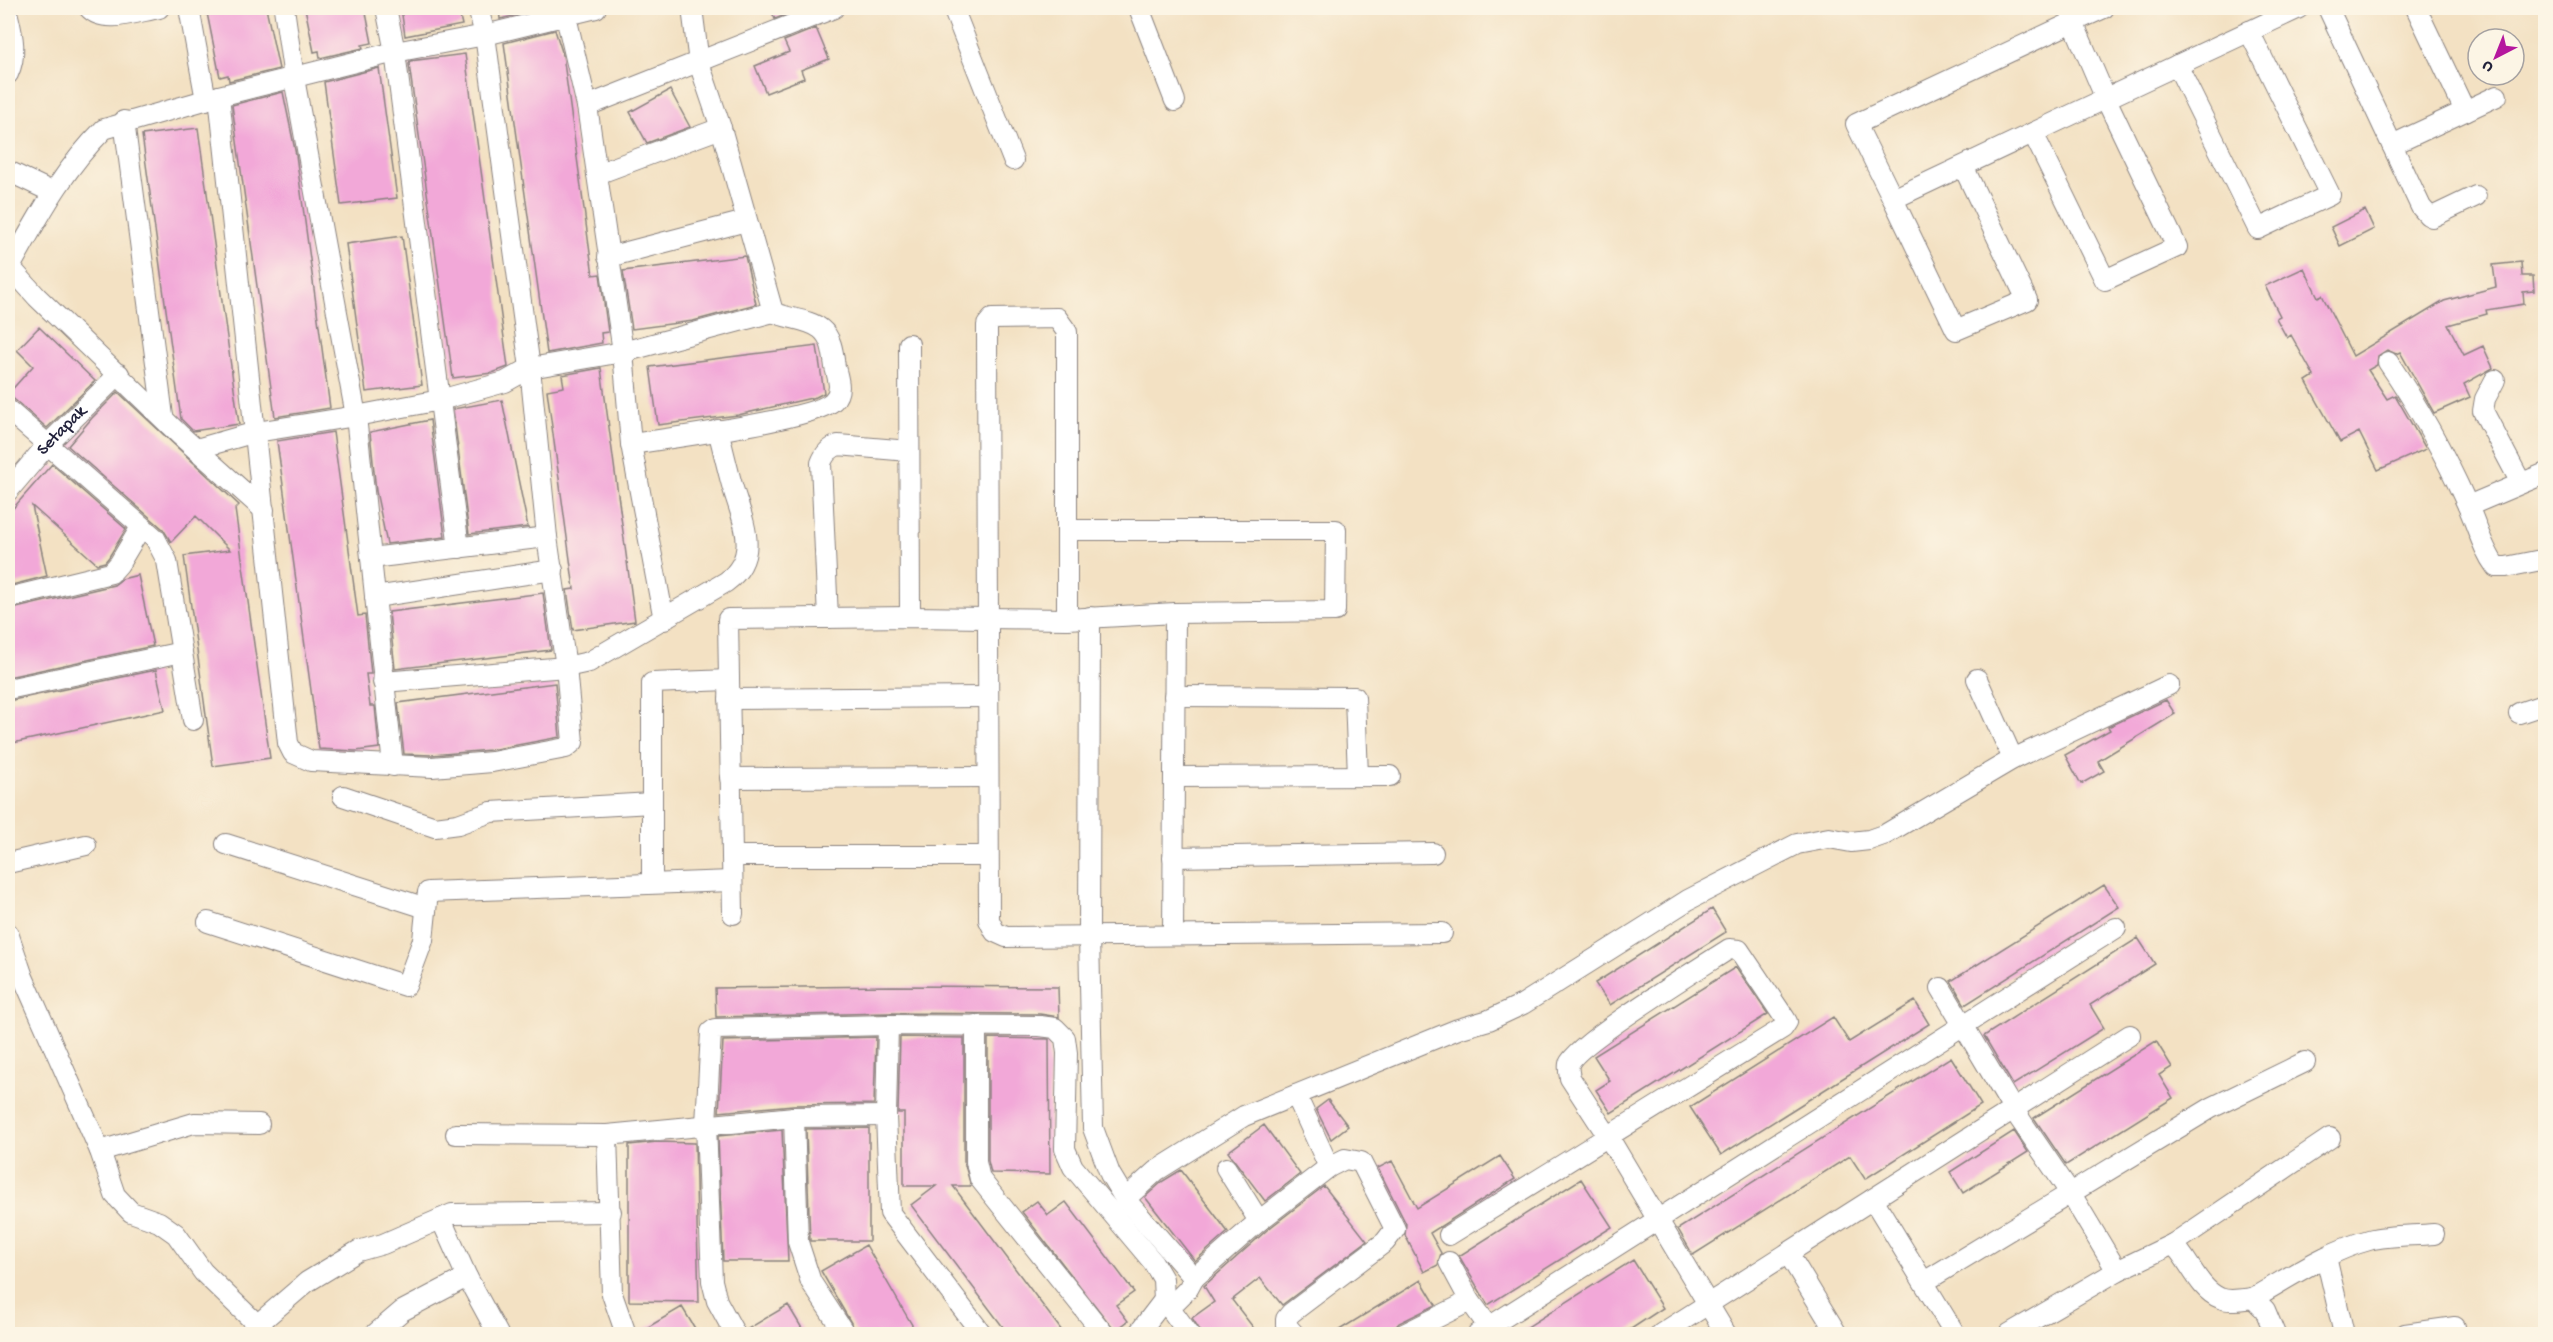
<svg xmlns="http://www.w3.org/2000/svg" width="2553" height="1342" viewBox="0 0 2553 1342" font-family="'Gochi Hand',sans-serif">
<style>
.building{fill:#f2a8d8}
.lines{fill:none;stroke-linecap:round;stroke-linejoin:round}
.minor-casing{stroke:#8a827f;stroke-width:22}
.minor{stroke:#fff;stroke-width:20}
.labels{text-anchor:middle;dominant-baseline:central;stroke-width:6;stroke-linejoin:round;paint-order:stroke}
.street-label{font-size:18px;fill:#22223b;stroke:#fcf5e5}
</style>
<rect width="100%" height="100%" fill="#fcf5e5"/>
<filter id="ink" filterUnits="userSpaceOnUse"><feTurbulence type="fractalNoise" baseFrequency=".0167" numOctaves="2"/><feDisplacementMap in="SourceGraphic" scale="12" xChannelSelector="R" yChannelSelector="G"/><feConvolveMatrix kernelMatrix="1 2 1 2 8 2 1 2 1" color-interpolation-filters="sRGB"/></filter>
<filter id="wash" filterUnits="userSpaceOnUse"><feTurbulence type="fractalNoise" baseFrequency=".008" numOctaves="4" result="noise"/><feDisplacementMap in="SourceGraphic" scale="24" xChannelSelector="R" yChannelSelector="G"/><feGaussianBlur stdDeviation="1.35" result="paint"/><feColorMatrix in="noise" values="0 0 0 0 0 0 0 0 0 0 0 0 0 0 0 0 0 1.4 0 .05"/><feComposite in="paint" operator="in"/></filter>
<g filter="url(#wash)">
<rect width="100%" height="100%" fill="#f3e1c3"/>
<g id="blocks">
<path class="building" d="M206 8H266L279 69 229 81 228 75 220 77Z
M305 8H365L372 43 362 45 363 48 320 58 319 51 314 52Z
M401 8H458L462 25 405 36Z
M499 8H547L500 19Z
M770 8H803L775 19Z
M816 28 829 59 801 70 804 78 766 93 755 66 789 52 784 41Z
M555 30 563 55 593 275 600 274 608 332 601 333 602 343 547 353 504 43Z
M465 54 508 367 492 373 453 378 409 64 410 61Z
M379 68 397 198 341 205 324 82Z
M670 90 690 127 647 143 630 112Z
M283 92 296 155 330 408 275 417 232 105Z
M198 128 239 424 193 431 181 419 142 135Z
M2365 210 2374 229 2340 246 2331 227Z
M402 236 422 385 366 392 346 244Z
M745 256 756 304 693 321 632 329 623 271Z
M2521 262 2522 276H2533L2534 291 2523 292 2524 304 2486 310 2487 314 2448 325 2464 355 2483 346 2493 368 2464 384 2470 397 2434 413 2400 352 2396 354 2387 350 2378 356 2377 365 2368 370 2387 399 2395 395 2426 449 2378 470 2359 432 2340 442 2306 381 2314 376 2291 335 2287 338 2276 318 2280 316 2265 286 2304 268 2318 297 2322 295 2353 356 2444 301 2496 287 2493 265Z
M39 327 95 381 47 428 8 394 33 366 17 350Z
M817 346 824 393 816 397 738 415 658 425 650 367Z
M601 368 635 621 573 630 567 590 574 589 547 390 564 387 562 375Z
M118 392 239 505 235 509 270 758 213 766 184 556 230 550 196 516 171 542 163 529 68 446 92 418Z
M502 400 528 527 469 534 453 409Z
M430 420 445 537 387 544 376 491 370 432Z
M333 432 358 616 365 615 371 674H366L370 706H375L379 748 356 751 319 749 277 441Z
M52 464 126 529 109 557 105 562 97 564 32 506 47 576 8 586V514Z
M138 575 153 646 8 677V610L114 585 122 579Z
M543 593 551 650 395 669 389 612Z
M156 670 165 710 8 744V701Z
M555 683 560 737 490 750 432 755 404 754 398 703Z
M2166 700 2175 714 2098 761 2104 771 2081 784 2065 755 2110 730 2108 727Z
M2104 885 2119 907 1965 1005 1951 981Z
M1712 909 1726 932 1610 1005 1595 983Z
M2138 938 2155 964 2090 1005 2104 1028 2013 1085 1984 1036Z
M1736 967 1768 1014 1611 1113 1596 1090 1610 1081 1594 1056Z
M893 986 1058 987 1059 1017 1040 1014 888 1013 716 1017 715 988Z
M1915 1001 1929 1024 1721 1155 1690 1107 1833 1017 1849 1042Z
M876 1037 874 1104 793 1105 719 1112 723 1041Z
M900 1037 964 1038V1162L971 1186H953L1065 1335H1009L911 1205 936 1186H904V1113H898Z
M988 1038 1049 1039 1050 1174 991 1173 988 1161Z
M2156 1041 2172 1067 2159 1075 2173 1098 2066 1165 2034 1118Z
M1951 1057 1981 1105 1865 1179 1850 1156 1693 1255 1678 1229Z
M1328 1100 1348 1126 1331 1139 1316 1109Z
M1264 1125 1300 1174 1265 1201 1228 1152Z
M869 1128V1241H810L806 1129Z
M782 1130 788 1261H723L718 1136Z
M2014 1131 2028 1152 1963 1193 1950 1172Z
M657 1142 695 1143 699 1302 629 1301V1145Z
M1500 1156 1515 1179 1430 1233 1441 1253 1438 1265 1424 1272 1405 1235 1406 1224 1378 1168 1392 1161 1417 1208Z
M1181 1170 1228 1232 1195 1261 1145 1197 1163 1181Z
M1581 1179 1612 1227 1488 1305 1459 1256Z
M1324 1186 1367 1241 1282 1305 1260 1278 1232 1300 1259 1335H1203L1192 1318 1214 1302 1204 1286 1267 1230Z
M1037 1201 1048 1215 1066 1202 1134 1292 1116 1305 1128 1321 1115 1331 1022 1212Z
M866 1245 905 1313 918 1335H858L821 1271Z
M1633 1260 1663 1308 1622 1335H1515Z
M1421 1280 1436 1305 1399 1323 1388 1335H1331Z
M788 1305 806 1335H747L746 1330Z
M682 1307 699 1335H638V1333Z"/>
</g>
</g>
<g filter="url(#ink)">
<use href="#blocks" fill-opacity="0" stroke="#8a827f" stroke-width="1.5"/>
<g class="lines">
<g class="minor-casing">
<g id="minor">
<path d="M89 8C104 25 139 11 159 8"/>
<path d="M189 8 206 100"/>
<path d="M284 8 294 78 356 416 393 766"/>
<path d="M386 8 395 52 459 548"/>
<path d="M564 8 587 106 623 352 631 444 664 620"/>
<path d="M953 8 1013 160"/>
<path d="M1139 8 1175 101"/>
<path d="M2328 8 2392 145"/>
<path d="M2416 8 2465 111 2392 145 2421 207 2428 215 2432 217 2476 196"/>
<path d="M8 16C13 36 17 55 8 74"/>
<path d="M2073 22 2104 8"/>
<path d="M2177 65 2258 229 2330 195 2249 31"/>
<path d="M219 96 288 743 293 753 311 761 432 767 492 762 566 748 573 742 566 667 547 537 530 368 485 35 478 8"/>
<path d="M587 106 834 8"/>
<path d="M2465 111 2497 96"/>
<path d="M124 121 163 416"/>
<path d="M1963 166 2027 300 1956 330 1893 199C2028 135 2164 71 2299 8"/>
<path d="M8 171 52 192"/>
<path d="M597 174 721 128"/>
<path d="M1893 199 1856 124 2073 22 2106 99 2177 247 2105 280 2033 133"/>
<path d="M608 257 746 221"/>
<path d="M10 267 37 297 180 435 264 510"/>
<path d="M8 268 10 267C39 216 62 171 104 129L219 96 395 52 485 35 596 8"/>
<path d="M909 344 910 617"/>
<path d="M2388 362C2419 407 2445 455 2467 504 2477 525 2482 548 2496 567H2506L2546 559"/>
<path d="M2495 380 2485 399 2483 411 2521 483"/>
<path d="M8 410 155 538 167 561 193 720"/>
<path d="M631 444C664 439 816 419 833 401 843 391 838 379 835 367 833 353 832 338 821 329 809 319 787 319 773 312L721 128 699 63 692 8"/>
<path d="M196 449 256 432 356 416 440 400 505 382 530 368 623 352 773 312"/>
<path id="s1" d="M8 491 47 445 119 374"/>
<path d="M2468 506 2546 473"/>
<path d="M371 558 547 537"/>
<path d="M375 597 553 570"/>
<path d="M8 598 111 573 119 564 141 527"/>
<path d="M1090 617 1089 935 1093 1128 1110 1174 1125 1199 1194 1278 1188 1289 1169 1308"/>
<path d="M828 618 821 463C825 453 829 449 838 445L909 451"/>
<path d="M1067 619V332L1057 318 992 319 987 325V332L989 920 995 932 1006 937 1442 933"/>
<path d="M1977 679 2013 759"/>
<path d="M383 682 566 667 589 662 726 582C762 555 742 520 732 485 727 467 723 449 718 430"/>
<path d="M8 689 182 652"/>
<path d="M1174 696 1355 697 1358 776"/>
<path d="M729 699 987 697"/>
<path d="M2519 713 2546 704"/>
<path d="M1174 777 1390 776"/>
<path d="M730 778 987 777"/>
<path d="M343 796 435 827 458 824 491 812 652 803"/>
<path d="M226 844 426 908"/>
<path d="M732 856H988"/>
<path d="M1173 857 1433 853"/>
<path d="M8 863 86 845"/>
<path d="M652 883V683L729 680"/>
<path d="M733 914 728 619 910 617 1067 619 1175 613 1335 611 1336 530H1067"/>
<path d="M208 922 406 986 423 940 428 892 732 881"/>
<path d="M8 933 23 977 100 1151 115 1195 131 1212 159 1222 176 1234 203 1272 267 1334"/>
<path d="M1173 935 1175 613"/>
<path d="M1941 988 2013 1109 2071 1194 2117 1271"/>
<path d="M888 1025 886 1116 890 1213 982 1334"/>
<path d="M976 1025V1162L980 1179 1104 1334"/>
<path d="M1296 1095 1329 1167"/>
<path d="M794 1117 798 1242 811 1282 845 1334"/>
<path d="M456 1134 607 1135 794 1117 886 1116"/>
<path d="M607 1135 612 1294 626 1334"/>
<path d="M100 1151 194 1123 259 1124"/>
<path d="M1226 1168 1259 1221"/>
<path d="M1125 1199 1156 1171 1244 1116 1458 1029 1489 1020 1523 1004 1688 900 1797 844 1829 838 1851 842 1869 840 1886 834 2013 759 2169 685"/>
<path d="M1873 1199 1955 1334"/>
<path d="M441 1219 467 1277"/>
<path d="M1449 1235 1783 1028 1787 1022 1784 1017 1739 950 1729 949C1703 966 1577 1043 1569 1064 1568 1068 1569 1073 1570 1078L1609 1138 1726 1334"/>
<path d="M2173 1244 2330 1138"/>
<path d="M1788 1253 1837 1334"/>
<path d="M2326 1257 2344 1334"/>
<path d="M1449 1262 1470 1301"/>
<path d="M1194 1278 1259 1221 1329 1167 1345 1159 1361 1162 1395 1229 1385 1242 1291 1313 1286 1319V1325L1294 1334"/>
<path d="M1924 1282 2211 1108 2305 1062"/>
<path d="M2253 1298C2290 1277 2328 1251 2369 1240 2389 1235 2413 1236 2434 1234"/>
<path d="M258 1324 307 1282 358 1251 383 1244 452 1214 611 1212"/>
<path d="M375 1334 402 1311 467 1277 498 1334"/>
<path d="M735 1334 717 1301 712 1281 706 1124 711 1032 715 1029 888 1025 1040 1026 1055 1028 1065 1038 1067 1053 1065 1149 1073 1167 1153 1262 1163 1279 1164 1300 1189 1334"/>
<path d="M1138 1334 1164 1300"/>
<path d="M1404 1334 1470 1301 1494 1334"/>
<path d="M1478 1334 2116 928"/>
<path d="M1661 1334 2130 1035"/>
<path d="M2009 1334 2117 1271 2173 1244C2189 1259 2199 1290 2220 1298 2229 1302 2243 1299 2253 1298L2265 1310 2275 1334"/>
<path d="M2405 1334 2455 1327"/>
</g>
</g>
<use href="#minor" class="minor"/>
</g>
</g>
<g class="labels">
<g class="street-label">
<text stroke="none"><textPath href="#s1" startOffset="81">Setapak</textPath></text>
</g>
</g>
<rect width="2553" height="1342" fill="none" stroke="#fcf5e5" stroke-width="30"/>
<g transform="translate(2496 57) rotate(222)"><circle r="28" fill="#fcf5e5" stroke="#a5a1a1" stroke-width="1.5"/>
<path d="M0-4.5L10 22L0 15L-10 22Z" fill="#b5179e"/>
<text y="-9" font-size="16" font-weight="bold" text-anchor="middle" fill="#22223b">U</text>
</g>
</svg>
